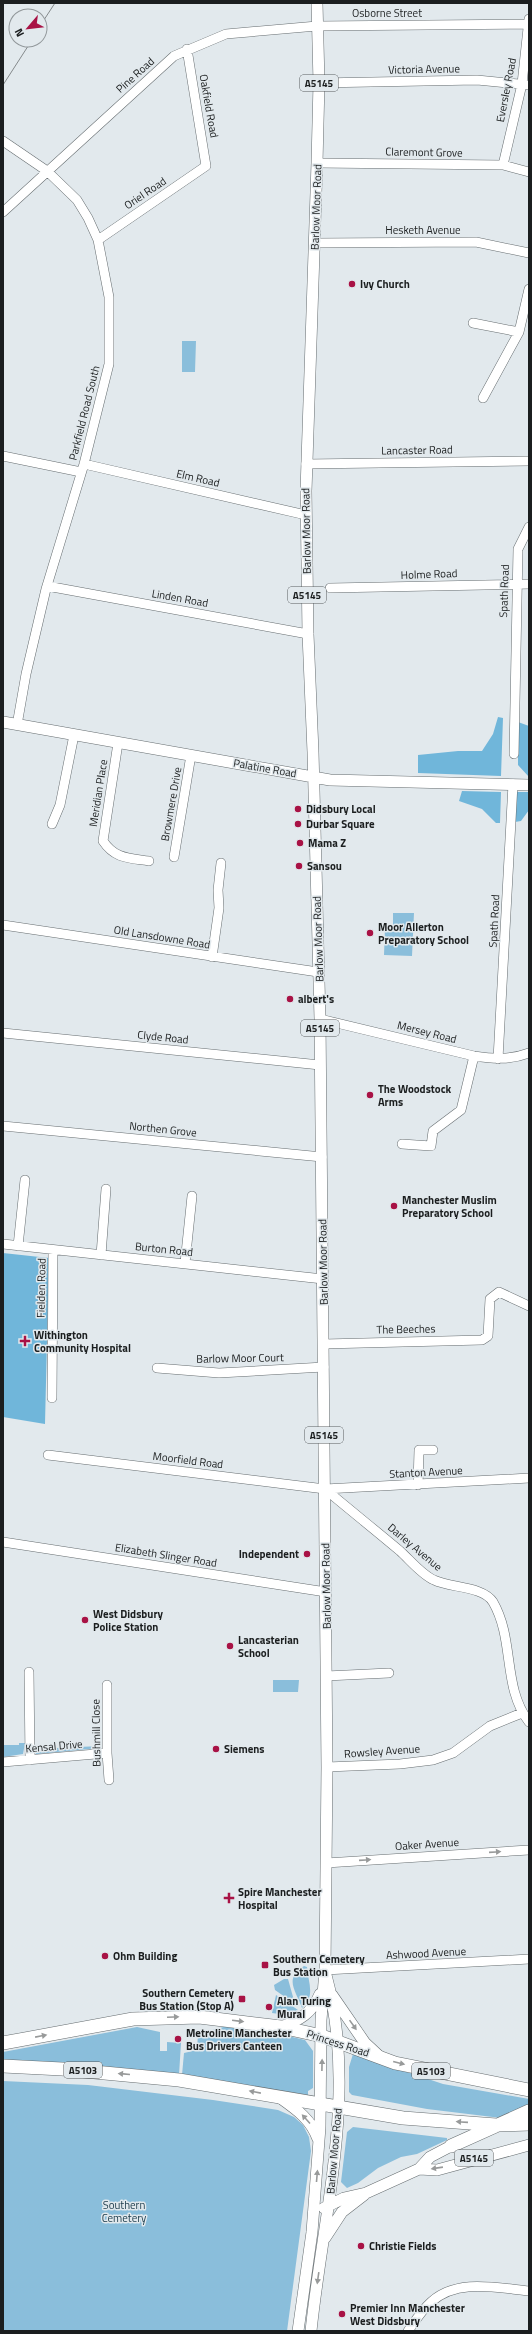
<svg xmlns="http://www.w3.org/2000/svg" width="532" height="2334" viewBox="0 0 532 2334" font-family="'Titillium Web',sans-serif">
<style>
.green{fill:#8abedb}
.forest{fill:#70b6da}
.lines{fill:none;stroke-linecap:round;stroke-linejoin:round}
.minor-casing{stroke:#666d70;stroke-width:10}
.major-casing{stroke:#666d70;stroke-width:12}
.highway-casing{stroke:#666d70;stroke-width:14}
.minor{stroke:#fff;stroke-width:9}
.major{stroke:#fff;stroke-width:11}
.highway{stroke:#fff;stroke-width:13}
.tram{stroke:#858a8c;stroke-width:1}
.oneway{fill:#989a9a}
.poi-dot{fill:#a81245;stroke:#e2e9ed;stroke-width:1.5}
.labels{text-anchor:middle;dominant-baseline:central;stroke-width:3;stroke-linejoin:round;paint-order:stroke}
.shield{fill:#e2e9ed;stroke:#575b5d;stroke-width:1}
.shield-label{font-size:10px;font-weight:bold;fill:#1b1e1f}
.street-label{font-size:11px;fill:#1b1e1f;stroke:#e2e9ed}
.poi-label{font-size:11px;font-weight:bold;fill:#1b1e1f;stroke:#e2e9ed;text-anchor:start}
.park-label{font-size:11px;fill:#183848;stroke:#e2e9ed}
</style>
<rect width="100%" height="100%" fill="#e2e9ed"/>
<path class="green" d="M182 341H196L195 372H182Z
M393 913H414L412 956 384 955 385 927H393Z
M273 1680H299L298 1692H273Z
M19 1743H25L23 1754 3 1757V1745H19Z
M101 1746 99 1748 36 1754 33 1749Z
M304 1966 307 1967C308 1983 316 1995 302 2008 295 1989 284 1979 304 1966Z
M284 1979H288L295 2004 275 1990 274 1985Z
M276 1995 298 2010 286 2015 272 2013Z
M227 2026 267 2031 305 2040 313 2051V2088L308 2091V2095L182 2075 184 2053 197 2050 198 2034Z
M137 2027 160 2032V2051H167V2042L181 2043 179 2075 3 2063V2052Z
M353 2054 443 2084 529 2099V2106L501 2118 427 2109 352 2095 349 2092V2067Z
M3 2081 88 2085 213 2100 278 2110 294 2117 303 2125 309 2137 311 2151 287 2331H3Z
M353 2127 447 2138V2140L417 2154 401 2157 378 2168 358 2183 347 2188 341 2182 347 2132Z"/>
<path class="forest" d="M498 717 503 718 501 776 418 773V755L458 751H482L493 734Z
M518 722 529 726V777L518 765Z
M462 791 501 792 500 823H496L482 809 459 801Z
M515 792H529V810L521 821 515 822Z
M3 1253 49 1258 45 1424 3 1417Z"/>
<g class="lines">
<g class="minor-casing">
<path id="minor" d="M319 83 477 80 529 85
M3 141 47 171 77 200 88 218 98 240 109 297V364L84 464 46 589 26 674 17 725
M317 163 503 165 529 172
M503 165 522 84 529 19
M3 212 174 56 226 34 317 26 529 24
M98 240 206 166 187 49
M315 243 476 242 529 253
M473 323 519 332
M483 398 519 332 529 289
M3 456 81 472
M84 464 306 515
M306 464 529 461
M47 586 308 634
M330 588 529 584
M118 743 103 841C115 859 129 858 149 861
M514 754 518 549 529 527
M52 824 60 805 74 735
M174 857 191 755
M3 925 318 972
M212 957 219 908 218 890 221 863
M320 1019 474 1056C494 1059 510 1060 529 1053
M3 1033 320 1065
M498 1059 513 784
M3 1126 322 1157
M402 1144 431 1146 433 1131 461 1110 474 1056
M3 1244 323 1279
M18 1246 25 1180
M101 1255 106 1189
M185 1263 192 1196
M324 1344 482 1340 488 1336 490 1299 499 1292 529 1306
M157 1368 219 1373 324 1367
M52 1398 53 1250
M48 1455 325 1489 529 1478
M418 1485 419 1450H433
M325 1489C350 1510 375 1530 400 1551 410 1560 422 1575 434 1580 450 1588 483 1586 493 1602 515 1640 502 1687 529 1722
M3 1542 326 1592
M29 1672 30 1760
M326 1676 389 1673
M107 1685V1753L109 1780
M3 1762 107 1753
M327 1767 400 1764 433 1760 453 1753 490 1726 522 1713
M326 1863 529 1850
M325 1970 529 1959
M408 2331C415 2321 422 2310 431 2302 457 2278 497 2288 529 2291"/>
</g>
<g class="major-casing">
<path id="major" d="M3 722 330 780 529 785
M332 1995 365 2043 379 2056
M281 2027C300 2020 312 2013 320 1994
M279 2097C296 2109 311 2119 318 2139
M419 2169 437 2170 529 2145
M324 2208 344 2198 366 2193 419 2169 430 2157 451 2146
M325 2238 342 2212 364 2195
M298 2331 312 2232 320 2127 321 2020 325 1970 327 1767 320 1019 313 752 308 634 306 491 317 163 319 83 317 3
M311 2331C323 2214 358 2092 326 1975"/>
</g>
<g class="highway-casing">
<path id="highway" d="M3 2043 133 2019 199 2017 281 2027 322 2036 395 2063 529 2090
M3 2066 62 2069 179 2080 403 2118 496 2125 529 2124
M451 2146 529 2111"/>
</g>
<use href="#minor" class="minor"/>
<use href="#major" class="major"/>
<use href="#highway" class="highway"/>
<path class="tram" d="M40 26 55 3
M3 85 32 40"/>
</g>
<defs><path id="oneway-solid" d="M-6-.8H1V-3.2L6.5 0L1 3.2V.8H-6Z"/></defs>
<g class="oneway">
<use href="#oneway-solid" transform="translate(495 1852) rotate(-4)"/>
<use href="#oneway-solid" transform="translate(365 1860) rotate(-4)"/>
<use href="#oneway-solid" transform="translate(173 2017) rotate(-3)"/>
<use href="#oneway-solid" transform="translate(238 2021) rotate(7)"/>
<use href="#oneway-solid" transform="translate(353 2025) rotate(55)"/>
<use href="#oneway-solid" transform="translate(41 2036) rotate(-11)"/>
<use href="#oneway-solid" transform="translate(399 2063) rotate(14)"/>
<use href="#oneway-solid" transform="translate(322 2065) rotate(-89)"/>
<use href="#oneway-solid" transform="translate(124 2074) rotate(-175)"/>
<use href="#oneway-solid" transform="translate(255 2092) rotate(-169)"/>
<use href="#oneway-solid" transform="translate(306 2119) rotate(-132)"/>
<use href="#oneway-solid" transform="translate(462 2122) rotate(-176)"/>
<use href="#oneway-solid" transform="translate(437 2168) rotate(172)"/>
<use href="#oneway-solid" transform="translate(317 2176) rotate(-85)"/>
<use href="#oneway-solid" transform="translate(318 2278) rotate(98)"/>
</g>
<g class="poi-dot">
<circle cx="352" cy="284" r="4"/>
<circle cx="298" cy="809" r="4"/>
<circle cx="298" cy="824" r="4"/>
<circle cx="300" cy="843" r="4"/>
<circle cx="299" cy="866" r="4"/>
<circle cx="370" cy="933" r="4"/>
<circle cx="290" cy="999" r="4"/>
<circle cx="370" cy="1095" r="4"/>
<circle cx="394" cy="1206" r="4"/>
<path d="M23 1335h4v4h4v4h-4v4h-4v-4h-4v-4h4z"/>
<circle cx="307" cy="1554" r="4"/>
<circle cx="85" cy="1620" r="4"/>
<circle cx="230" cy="1646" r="4"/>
<circle cx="216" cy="1749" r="4"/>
<path d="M227 1892h4v4h4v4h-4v4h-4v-4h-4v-4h4z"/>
<circle cx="105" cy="1956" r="4"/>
<rect x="261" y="1961" width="8" height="8" rx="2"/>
<rect x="238" y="1995" width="8" height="8" rx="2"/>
<circle cx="269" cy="2007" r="4"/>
<circle cx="178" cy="2039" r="4"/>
<circle cx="361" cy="2246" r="4"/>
<circle cx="342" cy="2314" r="4"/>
</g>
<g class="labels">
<g class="shield">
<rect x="300" y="75" width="38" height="16" rx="3"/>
<rect x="288" y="587" width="38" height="16" rx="3"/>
<rect x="301" y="1020" width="38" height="16" rx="3"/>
<rect x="305" y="1427" width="38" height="16" rx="3"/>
<rect x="64" y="2062" width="38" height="16" rx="3"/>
<rect x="412" y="2063" width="38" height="16" rx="3"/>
<rect x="455" y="2150" width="38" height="16" rx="3"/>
</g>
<g class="shield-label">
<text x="319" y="83">A5145</text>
<text x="307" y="595">A5145</text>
<text x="320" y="1028">A5145</text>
<text x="324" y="1435">A5145</text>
<text x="83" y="2070">A5103</text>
<text x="431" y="2071">A5103</text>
<text x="474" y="2158">A5145</text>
</g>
<g class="street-label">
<text x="387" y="13">Osborne Street</text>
<text transform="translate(424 69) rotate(-1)">Victoria Avenue</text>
<text transform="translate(135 75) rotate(-42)">Pine Road</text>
<text transform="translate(506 90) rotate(-79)">Eversley Road</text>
<text transform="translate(209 106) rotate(80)">Oakfield Road</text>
<text transform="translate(424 152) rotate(1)">Claremont Grove</text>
<text transform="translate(145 193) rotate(-34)">Oriel Road</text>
<text transform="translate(316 207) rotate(-88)">Barlow Moor Road</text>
<text x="423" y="230">Hesketh Avenue</text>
<text transform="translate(84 413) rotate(-76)">Parkfield Road South</text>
<text transform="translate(417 450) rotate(-1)">Lancaster Road</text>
<text transform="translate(198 478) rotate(13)">Elm Road</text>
<text transform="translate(306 531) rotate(-91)">Barlow Moor Road</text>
<text transform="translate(429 574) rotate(-2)">Holme Road</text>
<text transform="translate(504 591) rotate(-88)">Spath Road</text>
<text transform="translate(180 598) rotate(10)">Linden Road</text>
<text transform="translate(265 768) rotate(10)">Palatine Road</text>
<text transform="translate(98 793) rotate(-81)">Meridian Place</text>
<text transform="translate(171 804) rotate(-80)">Browmere Drive</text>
<text transform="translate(494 921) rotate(-87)">Spath Road</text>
<text transform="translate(162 937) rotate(9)">Old Lansdowne Road</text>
<text transform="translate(318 939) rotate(-92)">Barlow Moor Road</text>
<text transform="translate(427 1032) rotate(14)">Mersey Road</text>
<text transform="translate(163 1037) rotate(6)">Clyde Road</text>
<text transform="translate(163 1129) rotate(6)">Northen Grove</text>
<text transform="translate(164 1249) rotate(6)">Burton Road</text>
<text transform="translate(323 1262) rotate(-91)">Barlow Moor Road</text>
<text transform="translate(41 1288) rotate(-89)">Fielden Road</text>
<text transform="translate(406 1329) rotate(-1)">The Beeches</text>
<text transform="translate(240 1358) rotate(-1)">Barlow Moor Court</text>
<text transform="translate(188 1460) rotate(7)">Moorfield Road</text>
<text transform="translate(426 1472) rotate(-3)">Stanton Avenue</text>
<text transform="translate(415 1547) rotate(40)">Darley Avenue</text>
<text transform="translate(166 1555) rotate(9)">Elizabeth Slinger Road</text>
<text transform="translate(326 1586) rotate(-91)">Barlow Moor Road</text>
<text transform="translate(96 1733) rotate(-91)">Bushmill Close</text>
<text transform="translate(54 1746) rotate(-5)">Kensal Drive</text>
<text transform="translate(382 1751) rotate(-4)">Rowsley Avenue</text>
<text transform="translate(427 1844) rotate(-4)">Oaker Avenue</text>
<text transform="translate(426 1953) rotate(-3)">Ashwood Avenue</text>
<text transform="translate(338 2043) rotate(18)">Princess Road</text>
<text transform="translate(334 2151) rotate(-85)">Barlow Moor Road</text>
</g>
<g class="poi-label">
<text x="360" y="284">Ivy Church</text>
<text x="306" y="809">Didsbury Local</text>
<text x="306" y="824">Durbar Square</text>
<text x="308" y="843">Mama Z</text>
<text x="307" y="866">Sansou</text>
<text x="378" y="927">Moor Allerton<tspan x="378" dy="13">Preparatory School</tspan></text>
<text x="298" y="999">albert's</text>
<text x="378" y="1089">The Woodstock<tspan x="378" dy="13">Arms</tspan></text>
<text x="402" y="1200">Manchester Muslim<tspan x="402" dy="13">Preparatory School</tspan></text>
<text x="34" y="1335">Withington<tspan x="34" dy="13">Community Hospital</tspan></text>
<text x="299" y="1554" text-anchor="end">Independent</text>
<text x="93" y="1614">West Didsbury<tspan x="93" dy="13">Police Station</tspan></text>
<text x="238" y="1640">Lancasterian<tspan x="238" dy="13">School</tspan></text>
<text x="224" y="1749">Siemens</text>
<text x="238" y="1892">Spire Manchester<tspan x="238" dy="13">Hospital</tspan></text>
<text x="113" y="1956">Ohm Building</text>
<text x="273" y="1959">Southern Cemetery<tspan x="273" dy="13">Bus Station</tspan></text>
<text x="234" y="1993" text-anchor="end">Southern Cemetery<tspan x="234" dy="13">Bus Station (Stop A)</tspan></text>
<text x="277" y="2001">Alan Turing<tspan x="277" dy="13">Mural</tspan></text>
<text x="186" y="2033">Metroline Manchester<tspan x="186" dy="13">Bus Drivers Canteen</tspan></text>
<text x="369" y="2246">Christie Fields</text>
<text x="350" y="2308">Premier Inn Manchester<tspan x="350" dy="13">West Didsbury</tspan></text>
</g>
<g class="park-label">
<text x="124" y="2205">Southern<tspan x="124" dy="13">Cemetery</tspan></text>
</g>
</g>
<rect width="532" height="2334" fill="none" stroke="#1b1e1f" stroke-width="8"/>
<g transform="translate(28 28) rotate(242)"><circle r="19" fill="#e2e9ed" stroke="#92989b"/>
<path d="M0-3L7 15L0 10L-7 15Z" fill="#a81245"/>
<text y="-6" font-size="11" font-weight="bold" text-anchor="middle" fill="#1b1e1f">N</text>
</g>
</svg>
